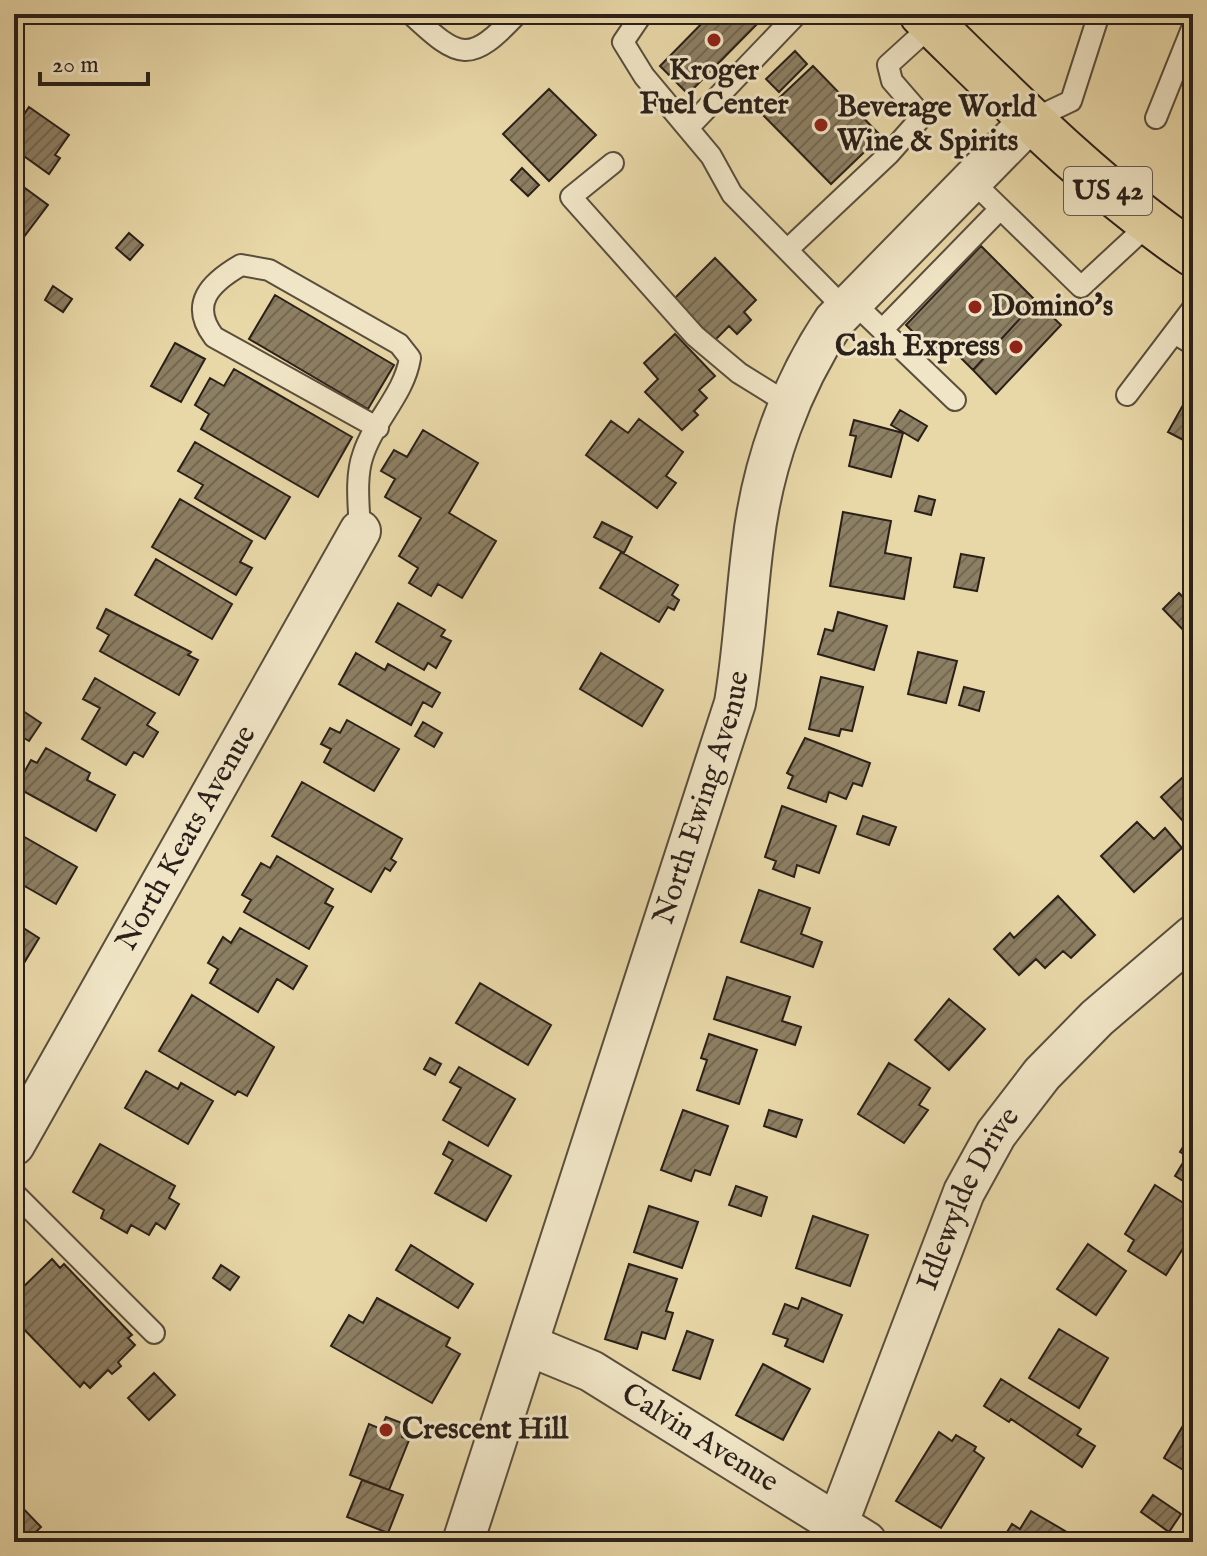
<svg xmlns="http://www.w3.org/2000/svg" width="1207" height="1556" viewBox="0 0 1207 1556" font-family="'IM FELL English',serif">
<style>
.building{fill:url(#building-hatch);stroke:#2a2019;stroke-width:2}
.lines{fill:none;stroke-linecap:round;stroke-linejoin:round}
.service-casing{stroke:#5a4e3c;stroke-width:24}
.minor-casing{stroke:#5a4e3c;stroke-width:44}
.primary-casing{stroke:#2a2019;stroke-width:48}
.service{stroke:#f0e5c6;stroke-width:20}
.minor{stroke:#f0e5c6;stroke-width:40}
.primary{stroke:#e8d7a7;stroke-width:44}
.poi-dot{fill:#8f2418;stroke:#f0e5c6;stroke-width:3}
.labels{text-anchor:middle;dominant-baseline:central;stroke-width:6;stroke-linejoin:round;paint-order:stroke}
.shield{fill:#f0e5c6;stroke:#655b4d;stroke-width:2}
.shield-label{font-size:28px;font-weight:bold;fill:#2a2019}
.poi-label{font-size:30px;font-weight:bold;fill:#2a2019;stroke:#f0e5c6;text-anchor:start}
.street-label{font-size:30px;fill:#2a2019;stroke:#f0e5c6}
</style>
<defs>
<pattern id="building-hatch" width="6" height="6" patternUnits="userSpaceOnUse" patternTransform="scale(2)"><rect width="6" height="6" fill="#8d7f63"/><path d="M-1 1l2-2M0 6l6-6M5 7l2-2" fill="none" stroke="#736851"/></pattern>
</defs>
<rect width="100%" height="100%" fill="#e8d7a7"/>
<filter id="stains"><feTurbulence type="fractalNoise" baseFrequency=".0025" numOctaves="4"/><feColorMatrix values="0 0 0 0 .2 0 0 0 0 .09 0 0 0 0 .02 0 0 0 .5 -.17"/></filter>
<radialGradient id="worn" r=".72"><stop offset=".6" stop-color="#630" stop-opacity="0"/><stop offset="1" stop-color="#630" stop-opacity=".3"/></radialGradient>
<path class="building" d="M711 14H767L688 94 660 66Z
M795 51 807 64 779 92 766 79Z
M813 66 881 136 831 184 762 114Z
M549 89 596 135 549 181 503 134Z
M29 107 69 135 55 155 60 158 49 174 14 149V119L19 122Z
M522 168 539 185 528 196 511 180Z
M14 180 48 205 23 238 14 231Z
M129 233 143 245 130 260 116 248Z
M981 246 1036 301 973 370 947 344 936 355 906 325Z
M715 258 756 300 744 312 751 320 737 334 729 326 715 340 673 300Z
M53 286 72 299 63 312 45 300Z
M275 295 394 365 368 409 249 339Z
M1036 301 1061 325 996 394 973 370Z
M675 334 715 376 699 390 707 398 694 411 698 415 682 430 645 392 658 379 644 363Z
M175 343 205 359 181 402 151 386Z
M234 369 352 437 318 497 201 429 209 414 195 405 210 378 224 386Z
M1193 387V445L1168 432Z
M900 410 927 426 918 441 891 425Z
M639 419 683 452 666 476 676 483 657 508 586 455 611 421 628 433Z
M854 420 903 433 891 477 849 466 856 436 850 435Z
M423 430 478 463 449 513 496 541 462 598 438 584 431 596 409 583 418 568 399 556 421 518 385 497 395 479 381 471 394 450 407 457Z
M195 442 290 497 265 539 195 498 203 485 178 471Z
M919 496 935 500 931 515 915 511Z
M180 499 252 541 240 562 252 568 236 595 152 547Z
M843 512 891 521 885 553 911 558 904 599 830 586Z
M602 522 632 537 624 553 594 537Z
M621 552 678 585 672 595 679 600 674 610 668 607 659 622 600 588Z
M961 554 984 558 977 591 954 587Z
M156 559 232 604 212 639 135 595Z
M1179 593 1193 608V629L1188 635 1163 609Z
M398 603 445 630 441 636 451 641 436 668 428 663 424 670 376 642Z
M106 609 191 652 188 655 198 660 179 695 100 651 109 635 97 628Z
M838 612 887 626 874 670 818 654 825 629 833 631Z
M918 652 957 661 946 703 908 694Z
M356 653 385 670 388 664 440 693 432 707 423 702 411 725 339 684Z
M601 653 663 690 642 726 580 689Z
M821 677 863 687 852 731 841 729 839 736 809 729Z
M95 678 155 713 147 725 158 732 143 757 134 752 126 765 82 739 100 708 83 699Z
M964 687 984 692 979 711 959 705Z
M14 705 41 723 29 741 14 732Z
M347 720 399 749 374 791 324 762 331 749 321 744 330 728 340 733Z
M423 722 442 733 434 747 415 736Z
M805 738 870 763 862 786 853 783 846 799 829 792 826 802 788 788 793 776 787 773Z
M46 748 90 773 87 780 115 795 96 831 16 787 31 760 37 763Z
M1193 768V832L1161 797Z
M302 782 402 839 391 859 396 862 390 871 385 868 371 892 272 836Z
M782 806 836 826 819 873 797 865 794 877 773 869 776 861 765 857Z
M863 816 896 827 889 845 857 834Z
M1137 822 1154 839 1165 828 1182 848 1134 892 1101 856Z
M14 831 77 867 56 904 14 880Z
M277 856 333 889 325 903 333 907 309 949 244 912 251 900 242 895 261 863 270 868Z
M759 890 810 908 801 934 822 942 813 967 741 942Z
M1058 896 1095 935 1071 958 1063 951 1045 968 1036 959 1019 975 994 949 1010 933 1014 938Z
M14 922 39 938 18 973 14 970Z
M240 928 307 966 293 989 277 979 258 1012 210 983 218 969 208 963 223 937 231 943Z
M727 977 790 997 782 1021 801 1027 795 1045 714 1019Z
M480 983 551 1025 528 1065 456 1023Z
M192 995 274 1047 247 1096 238 1091 235 1095 159 1051Z
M949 999 985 1029 949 1070 915 1040Z
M709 1034 757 1050 739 1104 697 1090 707 1060 701 1058Z
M430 1058 441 1064 435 1075 424 1069Z
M889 1063 930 1088 919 1105 928 1110 904 1143 858 1114Z
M459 1067 515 1099 488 1146 443 1120 461 1088 450 1082Z
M146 1071 178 1089 181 1083 213 1101 188 1144 125 1108Z
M683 1110 728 1126 710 1175 695 1170 691 1181 661 1170Z
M769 1110 802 1120 796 1137 764 1126Z
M1191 1134 1193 1135V1187L1175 1176 1187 1156 1180 1152Z
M449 1142 511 1176 486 1221 435 1193 453 1160 443 1154Z
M100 1144 175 1186 169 1198 179 1204 165 1229 156 1223 149 1235 131 1225 127 1233 101 1218 104 1210 73 1192Z
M1155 1185 1193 1209V1253L1184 1247 1166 1275 1128 1251 1134 1240 1125 1234Z
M736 1186 767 1197 761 1216 729 1205Z
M649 1206 698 1222 682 1268 634 1252Z
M813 1216 868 1235 850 1286 796 1268Z
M1088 1244 1126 1271 1096 1315 1057 1289Z
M411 1245 473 1284 458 1308 396 1270Z
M52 1259 60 1268 64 1264 132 1335 128 1338 135 1345 118 1362 121 1366 112 1374 108 1370 90 1388 84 1382 80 1387 14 1319V1296Z
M629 1264 677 1279 666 1311 673 1313 665 1339 642 1332 637 1349 605 1339Z
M221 1265 239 1277 230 1290 213 1278Z
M377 1298 450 1338 446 1346 460 1354 432 1403 331 1346 349 1315 363 1323Z
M802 1298 842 1315 823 1362 785 1346 788 1339 773 1334 785 1304 798 1309Z
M1059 1329 1108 1358 1079 1408 1029 1378Z
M687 1331 713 1340 700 1379 673 1370Z
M763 1364 810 1389 783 1440 736 1415Z
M154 1373 175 1395 149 1420 128 1398Z
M1001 1379 1081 1429 1077 1435 1095 1446 1082 1467 1011 1419 1009 1422 984 1406Z
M386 1417 407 1425 402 1437 409 1440 389 1490 350 1475 369 1424 381 1429Z
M1184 1424 1193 1430V1476L1164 1458Z
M939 1432 952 1441 956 1435 976 1447 974 1451 984 1458 941 1528 896 1501Z
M362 1480 403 1495 388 1533 347 1517Z
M1153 1495 1181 1514 1169 1532 1141 1512Z
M14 1499 41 1527 25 1542H14Z
M1031 1511 1072 1535 1068 1542 1002 1540 1012 1524 1020 1529Z"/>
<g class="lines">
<g class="service-casing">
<path id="service" d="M411 14C460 60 470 64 517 14
M642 14 623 42 644 76 711 156 732 194 846 310
M1156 118 1193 26
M1031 120 1071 101 1099 14
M688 128 797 14
M613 163 571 197 695 336 739 373 789 404
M972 181 1081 287 1149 224
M787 250 889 154 919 120 918 111 892 81 888 65 933 24
M853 302 955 400
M882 330 1000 209
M1174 333 1193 344
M1127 395 1193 308
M360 531C359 507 355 477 363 455 374 420 404 395 410 358L399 344 269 270 241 265C210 283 189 304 214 337L378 428
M14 1193 154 1333"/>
</g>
<g class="minor-casing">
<g id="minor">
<path id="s1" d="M14 1145 360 531"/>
<path id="s2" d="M528 1345 591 1371 866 1542"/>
<path id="s3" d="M837 1525 964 1192 996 1134 1042 1074 1097 1018 1193 936"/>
<path id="s4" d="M463 1542 735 703C744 649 746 598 753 544 762 465 790 387 834 321L1031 120"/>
</g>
</g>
<g class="primary-casing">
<path id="primary" d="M922 14C1009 99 1092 185 1193 254"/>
</g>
<use href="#service" class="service"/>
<use href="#minor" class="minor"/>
<use href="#primary" class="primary"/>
</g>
<g class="poi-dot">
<circle cx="714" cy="40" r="8"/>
<circle cx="821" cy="125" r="8"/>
<circle cx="975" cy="307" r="8"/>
<circle cx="1016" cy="347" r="8"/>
<circle cx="386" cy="1430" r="8"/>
</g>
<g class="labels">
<rect class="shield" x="1064" y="167" width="88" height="48" rx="6"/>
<g class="shield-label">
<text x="1108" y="191">US 42</text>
</g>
<g class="poi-label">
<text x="714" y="71" text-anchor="middle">Kroger<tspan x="714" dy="34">Fuel Center</tspan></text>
<text x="837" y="108">Beverage World<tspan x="837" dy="34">Wine &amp; Spirits</tspan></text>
<text x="991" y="307">Domino's</text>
<text x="1000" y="347" text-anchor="end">Cash Express</text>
<text x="402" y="1430">Crescent Hill</text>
</g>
<g class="street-label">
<text stroke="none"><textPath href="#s4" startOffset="782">North Ewing Avenue</textPath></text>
<text stroke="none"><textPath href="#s1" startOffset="352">North Keats Avenue</textPath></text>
<text stroke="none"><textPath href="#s3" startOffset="352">Idlewylde Drive</textPath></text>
<text stroke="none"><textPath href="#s2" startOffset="196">Calvin Avenue</textPath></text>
</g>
</g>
<rect width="1207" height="1556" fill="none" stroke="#e8d7a7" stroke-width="48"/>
<rect x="16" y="16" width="1175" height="1524" fill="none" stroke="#2a2019" stroke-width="4"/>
<rect x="24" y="24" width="1159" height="1508" fill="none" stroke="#2a2019" stroke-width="2"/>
<path d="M40 72v12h108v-12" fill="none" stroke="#2a2019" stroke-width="4"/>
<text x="52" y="72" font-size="24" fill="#2a2019" stroke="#f0e5c6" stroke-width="6" paint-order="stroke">20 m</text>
<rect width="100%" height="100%" filter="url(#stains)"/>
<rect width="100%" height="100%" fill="url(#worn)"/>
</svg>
